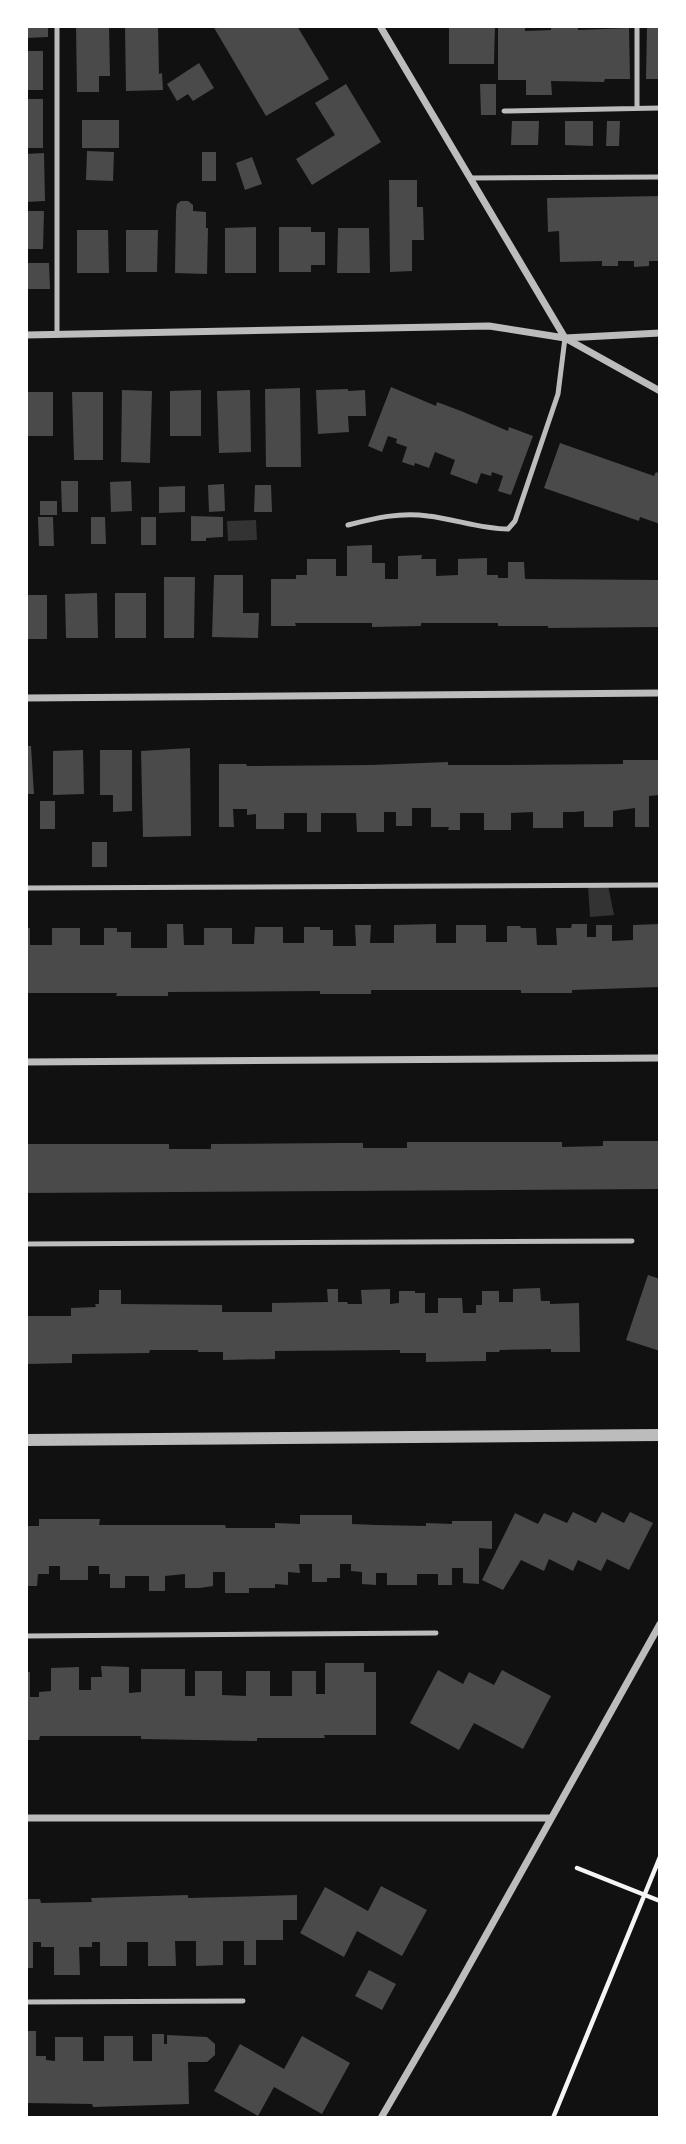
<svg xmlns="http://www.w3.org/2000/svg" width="686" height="2144" viewBox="0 0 686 2144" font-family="Signika,sans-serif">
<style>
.water{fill:#333}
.building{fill:#4a4a4a}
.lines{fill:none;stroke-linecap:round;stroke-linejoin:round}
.path{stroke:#f5f5f5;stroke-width:4.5}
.service{stroke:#bcbcbc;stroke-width:5}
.minor{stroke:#bcbcbc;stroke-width:7}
.tertiary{stroke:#bcbcbc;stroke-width:12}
</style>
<rect width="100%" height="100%" fill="#111"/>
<path class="water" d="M256 520 257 540 228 541 227 521Z
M608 885 614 915 590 917 588 886Z"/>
<path class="building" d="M26 26H48V37L26 38Z
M76 26H109L110 76H99V92H77Z
M125 26H158L159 74 162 73 163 90 126 91Z
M213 26H297L329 79 266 116Z
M449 26H495L494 64H449Z
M498 27H525V31L551 30V28L578 27V30L629 28 630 79H605L604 82 551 81 552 95H526V80H498Z
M647 27H660V79H646Z
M26 51H43V90H26Z
M199 63 214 88 193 101 188 94 177 101 167 84Z
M346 84 381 142 312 185 296 159 335 135 315 103Z
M480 84H496V115H481Z
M26 99H43V148H26Z
M82 120H119V148H82Z
M512 121H539L538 145H511Z
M565 121H593V146L565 145Z
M607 121H620L619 146H606Z
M87 151 114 152 113 181 86 180Z
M202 152H216V181H202Z
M44 153 45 201 26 202V154Z
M252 157 262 184 245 190 236 163Z
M389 180H417V207H423L424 240H412V271L390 272Z
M660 196V261H649V266L634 267V261H618V266H602V261L560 262 559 231 548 232 547 198Z
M181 201H188L193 205V211L206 212V228H208L207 274 175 273 176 211 177 204Z
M26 211H44L43 249H26Z
M256 227V273H225V228Z
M279 227H311V232H325V265H311V272H279Z
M338 228H369L370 273H337Z
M77 230H108L109 273H77Z
M126 230H158L157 272H126Z
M26 263H49L50 289H26Z
M391 387 436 406 437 402 461 411 508 431 509 427 533 436 511 495 498 491 503 476 492 472 491 476 481 473 477 484 450 474 455 460 435 452 429 468 415 463 414 466 402 462 407 447 396 443 397 439 388 436 382 452 368 446Z
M300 388 301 467H266L265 389Z
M348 389V391L365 390 366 416H348L349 432 318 434 316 390Z
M122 390 152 391 150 463 121 462Z
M201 390V436H170V391Z
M250 390 251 452 219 453 217 391Z
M26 392H53V436H26Z
M72 392H103V460H74Z
M560 443 654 476 656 472 660 474V524L640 517 639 521 544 488Z
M61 481H78V512H62Z
M131 481 132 511 111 512 110 482Z
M224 484 225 511 209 512 208 485Z
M255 485H271L272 512H254Z
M185 486V512L159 513V487Z
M40 501H57V515H40Z
M191 516 223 517V537L206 538V541H191Z
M38 517H53L54 546H39Z
M91 517H105L106 544H91Z
M141 517H156V545H141Z
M372 545V563H385V579H398V556L422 555 421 559H436V576L458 575V559L487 558V575H498V578H508V562H524L525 579 660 580V627L548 628V626H498V623H421V626L372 627V623H295L296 626H271V579H296V575H307V559H336V576H347V546Z
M214 575H243V613H259L258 638 212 637Z
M164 577H195L194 638H164Z
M97 593 98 638H66L65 594Z
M115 593H146V638H115Z
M26 595H47V639H26Z
M26 746H31L34 794H26Z
M190 748 191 836 143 837 141 751Z
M83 750 84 794 53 795V751Z
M100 750H132V811L113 812V795H100Z
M623 760H660V795L649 796V827H635V808L613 811V827H584V811L575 812H563V828H533V812L511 813V830H484V813H460V830H448L449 827H431V808H412V826H396V812H384V832H357L356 813H321V832H307V813H284V829H256V814L247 815V809H233L234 827H219V764H246L247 766 372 765 448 762V765H497L623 764Z
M40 801H55V829H40Z
M92 842H107V867H92Z
M167 924H183L184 945H204V928H232V944H254L255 927H283V943H304V927H320V930H333V946H356L355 925H371L370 943H394V925L436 924V943H456V925H486V942H507V926H520L521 928H536L537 945H557L556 928H571L572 924H587V937H596V925H612V941L633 940V925L660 924V987L572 990V993H521V990H371V994H320V991L168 992V996H116L117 993H26V928H30V945H52V928H80V945H104V928H117V932H131V948H167Z
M603 1141H660V1189L26 1193V1144H169V1149H211V1144L338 1143H363V1148H407V1142H562V1147L603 1146Z
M648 1275 660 1279V1351L626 1340Z
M540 1288 541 1301H550V1304L579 1303 580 1352H551V1349L500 1350 499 1352H486V1361L426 1362V1353H400V1350L275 1351V1359L223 1360V1352H198V1350H150L149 1353 72 1354V1363L26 1364V1316H71V1308L96 1307 95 1304H99V1290H121V1304L222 1305V1312H272V1303L328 1302 327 1289H338V1302H347L348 1304H362L361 1290 390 1289V1304L399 1303V1291H415V1293H425V1313H438V1298H462L463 1313H476V1305H482V1291H499V1302H513V1289Z
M573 1512 596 1523 602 1512 624 1523 630 1512 653 1523 629 1570 607 1559 601 1571 578 1560 573 1571 549 1559 544 1571 521 1560 503 1590 482 1580 515 1513 538 1524 544 1513 567 1523Z
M300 1515H352V1524L376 1525 426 1526V1523L452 1524V1521H492V1549L479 1548V1584L463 1583V1568H452V1585H438V1574H417V1585H387V1573H376V1585L362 1584V1572L351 1571V1564H340V1578H327V1582H312V1564H299L300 1573 288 1572V1585L275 1584V1588H249V1593H225V1572H213V1586L200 1588H185V1574L165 1576V1591H149V1576H125V1588H110V1574H99V1566H88V1580H60V1566H49V1574H38L37 1586H26V1526H39V1519H100L99 1525H225L226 1528H275V1523L300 1524Z
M325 1663H364V1672H376V1735H324L325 1738H257V1741L141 1739V1736H40L39 1740H26V1672H30V1697H39V1692L51 1691V1668L79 1667V1690H91V1677H102L101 1666 129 1667V1693L141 1692V1669H185V1696H195V1671H222V1695L246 1696V1671H270V1696H292V1671H316V1694H325Z
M438 1670 463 1684 469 1672 494 1685 502 1670 551 1696 523 1749 474 1723 459 1750 410 1723Z
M381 1886 427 1910 402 1956 357 1931 344 1957 300 1933 325 1887 368 1911Z
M188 1895V1898L297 1895V1920H283V1940H256V1965H244V1941H223V1965L196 1966V1941H175L176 1966H148V1942H127V1966H100V1942H92V1947H79L80 1975H54V1947H41V1942H33V1968H26V1899H40L41 1903 92 1902 91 1898Z
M369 1970 396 1984 382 2010 355 1996Z
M26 2031H36V2056H46V2060L55 2061V2037H83V2061H104V2036H133V2061H152V2034H164V2044H167V2035L207 2037 215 2044V2055L207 2062H188L189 2104 93 2107 92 2104 26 2103Z
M302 2036 350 2063 322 2114 274 2087 258 2116 214 2091 240 2044 284 2069Z"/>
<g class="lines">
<path class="path" d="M577 1868 660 1901
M553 2118 660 1857"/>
<path class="service" d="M637 108V26
M504 111 660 108
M470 178 660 177
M57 335V26
M348 525C375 518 400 512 428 516 455 519 481 529 508 529L515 521 558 394 565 338
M26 888 660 885
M26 1244 632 1241
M26 1636 436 1633
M26 2002 243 2001"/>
<path class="minor" d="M380 26 565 338 660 391
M26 335 489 326 565 338 660 333
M26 698 660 693
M26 1062 660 1058
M26 1818H551
M381 2118 452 1996 660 1624"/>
<path class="tertiary" d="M26 1440 660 1435"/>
</g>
<rect width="686" height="2144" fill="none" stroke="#ffffff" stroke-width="56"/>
</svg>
